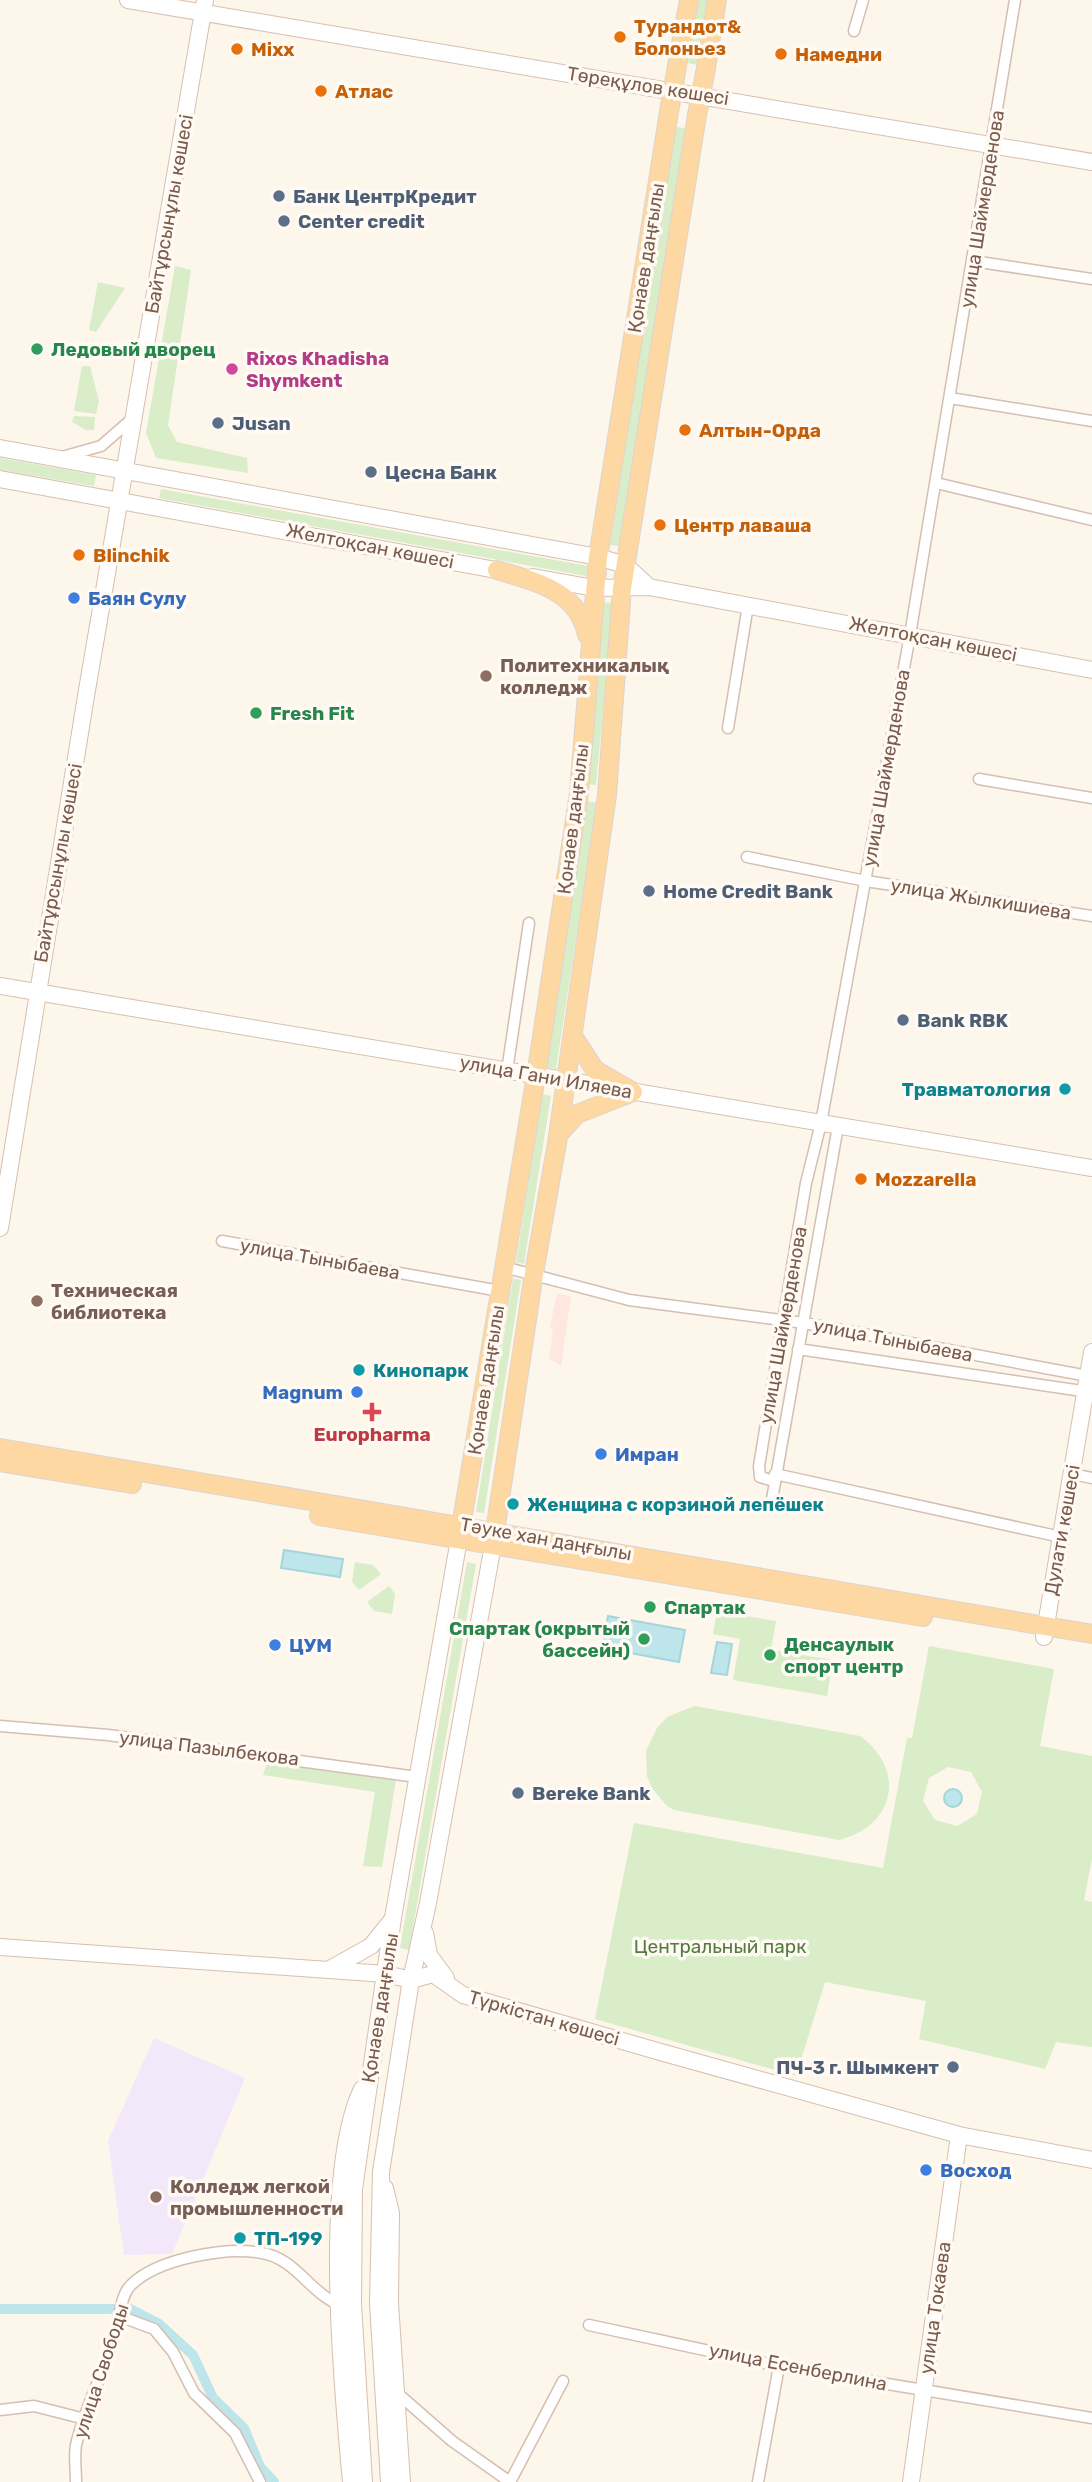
<svg xmlns="http://www.w3.org/2000/svg" width="1092" height="2482" viewBox="0 0 1092 2482" font-family="Rubik,sans-serif">
<style>
.commercial{fill:#fee7df}
.education{fill:#f3e7fa}
.green{fill:#d8edc8;fill-rule:evenodd}
.water{fill:#bee5e9;stroke:#a3d5db;stroke-width:2}
.lines{fill:none;stroke-linecap:round;stroke-linejoin:round}
.canal{stroke:#bee5e9;stroke-width:10}
.street-casing{stroke:#d4bfb2;stroke-width:13}
.secondary-casing{stroke:#d7bfaf;stroke-width:18}
.primary-casing{stroke:#ddd4d0;stroke-width:20}
.street{stroke:#fff;stroke-width:10}
.secondary{stroke:#fff;stroke-width:16}
.primary{stroke:#fdd8a2;stroke-width:18}
.primary-bridge-casing{stroke:#ddd4d0;stroke-width:20;stroke-linecap:butt}
.primary-bridge{stroke:#fdd8a2;stroke-width:18}
.food-dot{fill:#e8710a;stroke:#fffaf3;stroke-width:2.5}
.service-dot{fill:#5c6f8a;stroke:#fffaf3;stroke-width:2.5}
.leisure-dot{fill:#2e9e5b;stroke:#fffaf3;stroke-width:2.5}
.hotel-dot{fill:#d1479c;stroke:#fffaf3;stroke-width:2.5}
.shop-dot{fill:#3f7fe0;stroke:#fffaf3;stroke-width:2.5}
.education-dot{fill:#8d6e63;stroke:#fffaf3;stroke-width:2.5}
.culture-dot{fill:#0f9aa8;stroke:#fffaf3;stroke-width:2.5}
.health-dot{fill:#e0444e;stroke:#fffaf3;stroke-width:2.5}
.labels{text-anchor:middle;dominant-baseline:central;stroke-width:7;stroke-linejoin:round;paint-order:stroke}
.food-label{font-size:19px;font-weight:bold;fill:#c56008;stroke:#fffaf3;text-anchor:start}
.street-label{font-size:19px;fill:#7b5b4c;stroke:#fffaf3}
.service-label{font-size:19px;font-weight:bold;fill:#4e5e75;stroke:#fffaf3;text-anchor:start}
.leisure-label{font-size:19px;font-weight:bold;fill:#27864d;stroke:#fffaf3;text-anchor:start}
.hotel-label{font-size:19px;font-weight:bold;fill:#b23c85;stroke:#fffaf3;text-anchor:start}
.shop-label{font-size:19px;font-weight:bold;fill:#366cbe;stroke:#fffaf3;text-anchor:start}
.education-label{font-size:19px;font-weight:bold;fill:#785e54;stroke:#fffaf3;text-anchor:start}
.culture-label{font-size:19px;font-weight:bold;fill:#0d838f;stroke:#fffaf3;text-anchor:start}
.health-label{font-size:19px;font-weight:bold;fill:#be3a42;stroke:#fffaf3}
.park-label{font-size:19px;fill:#547b40;stroke:#fffaf3}
</style>
<rect width="100%" height="100%" fill="#fdf6eb"/>
<path class="commercial" d="M557 1294 571 1296 561 1366 549 1358 553 1332 550 1327Z"/>
<path class="education" d="M154 2038 245 2078 172 2254 124 2255 108 2141Z"/>
<path class="green" d="M698 0H708L697 65 688 63Z
M675 127 685 128 620 546 610 545Z
M175 266 191 270 168 425 177 442 247 458 248 473 156 458 146 433Z
M98 282 125 288 96 332 89 330Z
M82 366H90L99 401 96 414 74 411Z
M74 416 95 417 94 430H86L72 422Z
M0 458 96 475 94 486 0 470Z
M161 489 588 566 586 576 159 498Z
M603 602 613 603 596 785 586 784Z
M587 801 597 803 556 1069 546 1067Z
M542 1094 551 1096 524 1264 516 1262Z
M513 1278 521 1280 484 1513 476 1512Z
M355 1562 373 1565 381 1574 359 1590 352 1582Z
M467 1562 476 1564 409 1950 400 1948Z
M389 1586 395 1594 392 1614 374 1611 367 1602Z
M717 1611 776 1621 771 1650 833 1660 827 1696 733 1680 740 1639 713 1634Z
M929 1646 1054 1669 1040 1746 1092 1756V1859L1084 1900 1092 1902V2047L1056 2042 1045 2069 919 2039 926 2001 825 1982 796 2076 595 2019 634 1823 883 1868 907 1738H912ZM948 1767 971 1772 982 1792 977 1814 957 1826 935 1820 923 1801 929 1778Z
M695 1706 860 1736C907 1770 895 1826 839 1840L674 1810 666 1805 652 1788 647 1776 646 1751 657 1728 667 1717Z
M268 1759 396 1779 382 1867 363 1866 375 1792 263 1775Z"/>
<path class="water" d="M284 1550 343 1559 340 1577 281 1568Z
M608 1616 685 1630 679 1662 603 1648Z
M717 1642 732 1644 727 1675 711 1673Z
M944 1798a9 9 0 1 1 18 0a9 9 0 1 1-18 0Z"/>
<g class="lines">
<path class="canal" d="M0 2309H130L159 2324 193 2355 213 2398 244 2428 260 2467 274 2482"/>
<g class="street-casing">
<path id="street" d="M854 31 863 0
M973 261 1092 279
M950 398 1092 421
M62 457 101 446 132 419
M936 483 1092 520
M728 728 748 605
M979 779 1092 798
M747 857 866 881 1092 916
M507 1071 529 923
M222 1241 500 1291
M504 1267 629 1300 804 1323 1088 1376
M798 1349 1089 1392
M775 1474 1061 1537
M1072 1474 1092 1478
M774 1481 760 1477 759 1466 806 1183 821 1123 910 635 1015 0
M771 1505 838 1126
M0 1726 108 1735 417 1777
M119 2316 154 2329 173 2352 194 2393 235 2433 260 2482
M589 2325 779 2366 1092 2418
M396 2392 452 2441 510 2482
M0 2410 34 2406 85 2419 84 2424
M76 2482C76 2470 74 2456 76 2445 85 2406 106 2369 116 2329 120 2316 121 2294 131 2285 157 2259 226 2246 262 2253 295 2258 311 2294 340 2305
M510 2482 563 2381
M758 2482 779 2366"/>
</g>
<g class="secondary-casing">
<path id="secondary" d="M128 0 1092 162
M0 448 598 557 625 565 649 587
M0 479 507 572
M533 577 594 588 649 587 1092 670
M0 986 1092 1168
M0 1228 86 696 205 0
M1044 1637 1092 1352
M425 1933 429 1955 446 1978
M0 1947 386 1974 411 1980 433 1974 463 1995 664 2053 959 2135 1092 2160
M328 1970 371 1946 392 1920
M385 2188 391 2213 390 2303 402 2482
M351 2482C342 2386 322 2172 362 2089
M364 2482 353 2304 354 2189 393 1918 459 1539
M389 2482 378 2303 381 2172 411 1980 428 1903 493 1545
M911 2482 959 2135"/>
</g>
<g class="primary-casing">
<path id="primary" d="M677 66 689 0
M706 68 717 0
M497 570C535 582 578 590 587 635
M558 1135 577 1114 633 1092 595 1070 573 1036
M0 1448 1092 1634
M0 1462 132 1484
M319 1516 923 1617
M459 1539 536 1076 579 793 598 557 669 112
M493 1545 534 1273 557 1143 607 795 622 588 697 115"/>
</g>
<use href="#street" class="street"/>
<use href="#secondary" class="secondary"/>
<use href="#primary" class="primary"/>
<g class="primary-bridge-casing">
<path id="primary-bridge" d="M669 112 677 66
M697 115 706 68"/>
</g>
<use href="#primary-bridge" class="primary-bridge"/>
</g>
<g class="food-dot">
<circle cx="620" cy="37" r="7"/>
<circle cx="237" cy="49" r="7"/>
<circle cx="781" cy="54" r="7"/>
<circle cx="321" cy="91" r="7"/>
<circle cx="685" cy="430" r="7"/>
<circle cx="660" cy="525" r="7"/>
<circle cx="79" cy="555" r="7"/>
<circle cx="861" cy="1179" r="7"/>
</g>
<g class="service-dot">
<circle cx="279" cy="196" r="7"/>
<circle cx="284" cy="221" r="7"/>
<circle cx="218" cy="423" r="7"/>
<circle cx="371" cy="472" r="7"/>
<circle cx="649" cy="891" r="7"/>
<circle cx="903" cy="1020" r="7"/>
<circle cx="518" cy="1793" r="7"/>
<circle cx="953" cy="2067" r="7"/>
</g>
<g class="leisure-dot">
<circle cx="37" cy="349" r="7"/>
<circle cx="256" cy="713" r="7"/>
<circle cx="650" cy="1607" r="7"/>
<circle cx="644" cy="1639" r="7"/>
<circle cx="770" cy="1655" r="7"/>
</g>
<circle class="hotel-dot" cx="232" cy="369" r="7"/>
<g class="shop-dot">
<circle cx="74" cy="598" r="7"/>
<circle cx="357" cy="1392" r="7"/>
<circle cx="601" cy="1454" r="7"/>
<circle cx="275" cy="1645" r="7"/>
<circle cx="926" cy="2170" r="7"/>
</g>
<g class="education-dot">
<circle cx="486" cy="676" r="7"/>
<circle cx="37" cy="1301" r="7"/>
<circle cx="156" cy="2197" r="7"/>
</g>
<g class="culture-dot">
<circle cx="1065" cy="1089" r="7"/>
<circle cx="359" cy="1370" r="7"/>
<circle cx="513" cy="1504" r="7"/>
<circle cx="240" cy="2238" r="7"/>
</g>
<path class="health-dot" d="M368.5 1401.5h7v7h7v7h-7v7h-7v-7h-7v-7h7z"/>
<g class="labels">
<g class="food-label">
<text x="634" y="26">Турандот&amp;<tspan x="634" dy="22">Болоньез</tspan></text>
<text x="251" y="49">Mixx</text>
<text x="795" y="54">Намедни</text>
<text x="335" y="91">Атлас</text>
<text x="699" y="430">Алтын-Орда</text>
<text x="674" y="525">Центр лаваша</text>
<text x="93" y="555">Blinchik</text>
<text x="875" y="1179">Mozzarella</text>
</g>
<g class="street-label">
<text transform="translate(648 86) rotate(9)">Төреқұлов көшесі</text>
<text transform="translate(982 209) rotate(-81)">улица Шаймерденова</text>
<text transform="translate(169 214) rotate(-80)">Байтұрсынұлы көшесі</text>
<text transform="translate(646 258) rotate(-81)">Қонаев даңғылы</text>
<text transform="translate(370 546) rotate(11)">Желтоқсан көшесі</text>
<text transform="translate(933 639) rotate(11)">Желтоқсан көшесі</text>
<text transform="translate(886 768) rotate(-80)">улица Шаймерденова</text>
<text transform="translate(573 819) rotate(-83)">Қонаев даңғылы</text>
<text transform="translate(58 863) rotate(-80)">Байтұрсынұлы көшесі</text>
<text transform="translate(981 899) rotate(9)">улица Жылкишиева</text>
<text transform="translate(546 1077) rotate(10)">улица Гани Иляева</text>
<text transform="translate(320 1259) rotate(10)">улица Тыныбаева</text>
<text transform="translate(783 1325) rotate(-80)">улица Шаймерденова</text>
<text transform="translate(893 1340) rotate(11)">улица Тыныбаева</text>
<text transform="translate(486 1380) rotate(-81)">Қонаев даңғылы</text>
<text transform="translate(1062 1530) rotate(-80)">Дулати көшесі</text>
<text transform="translate(546 1539) rotate(10)">Тәуке хан даңғылы</text>
<text transform="translate(209 1748) rotate(7)">улица Пазылбекова</text>
<text transform="translate(380 2008) rotate(-81)">Қонаев даңғылы</text>
<text transform="translate(544 2018) rotate(16)">Түркістан көшесі</text>
<text transform="translate(935 2308) rotate(-82)">улица Токаева</text>
<text transform="translate(798 2367) rotate(11)">улица Есенберлина</text>
<text transform="translate(101 2371) rotate(-72)">улица Свободы</text>
</g>
<g class="service-label">
<text x="293" y="196">Банк ЦентрКредит</text>
<text x="298" y="221">Center credit</text>
<text x="232" y="423">Jusan</text>
<text x="385" y="472">Цесна Банк</text>
<text x="663" y="891">Home Credit Bank</text>
<text x="917" y="1020">Bank RBK</text>
<text x="532" y="1793">Bereke Bank</text>
<text x="939" y="2067" text-anchor="end">ПЧ-3 г. Шымкент</text>
</g>
<g class="leisure-label">
<text x="51" y="349">Ледовый дворец</text>
<text x="270" y="713">Fresh Fit</text>
<text x="664" y="1607">Спартак</text>
<text x="630" y="1628" text-anchor="end">Спартак (окрытый<tspan x="630" dy="22">бассейн)</tspan></text>
<text x="784" y="1644">Денсаулык<tspan x="784" dy="22">спорт центр</tspan></text>
</g>
<g class="hotel-label">
<text x="246" y="358">Rixos Khadisha<tspan x="246" dy="22">Shymkent</tspan></text>
</g>
<g class="shop-label">
<text x="88" y="598">Баян Сулу</text>
<text x="343" y="1392" text-anchor="end">Magnum</text>
<text x="615" y="1454">Имран</text>
<text x="289" y="1645">ЦУМ</text>
<text x="940" y="2170">Восход</text>
</g>
<g class="education-label">
<text x="500" y="665">Политехникалық<tspan x="500" dy="22">колледж</tspan></text>
<text x="51" y="1290">Техническая<tspan x="51" dy="22">библиотека</tspan></text>
<text x="170" y="2186">Колледж легкой<tspan x="170" dy="22">промышленности</tspan></text>
</g>
<g class="culture-label">
<text x="1051" y="1089" text-anchor="end">Травматология</text>
<text x="373" y="1370">Кинопарк</text>
<text x="527" y="1504">Женщина с корзиной лепёшек</text>
<text x="254" y="2238">ТП-199</text>
</g>
<g class="health-label">
<text x="372" y="1434">Europharma</text>
</g>
<g class="park-label">
<text x="720" y="1946">Центральный парк</text>
</g>
</g>
</svg>
